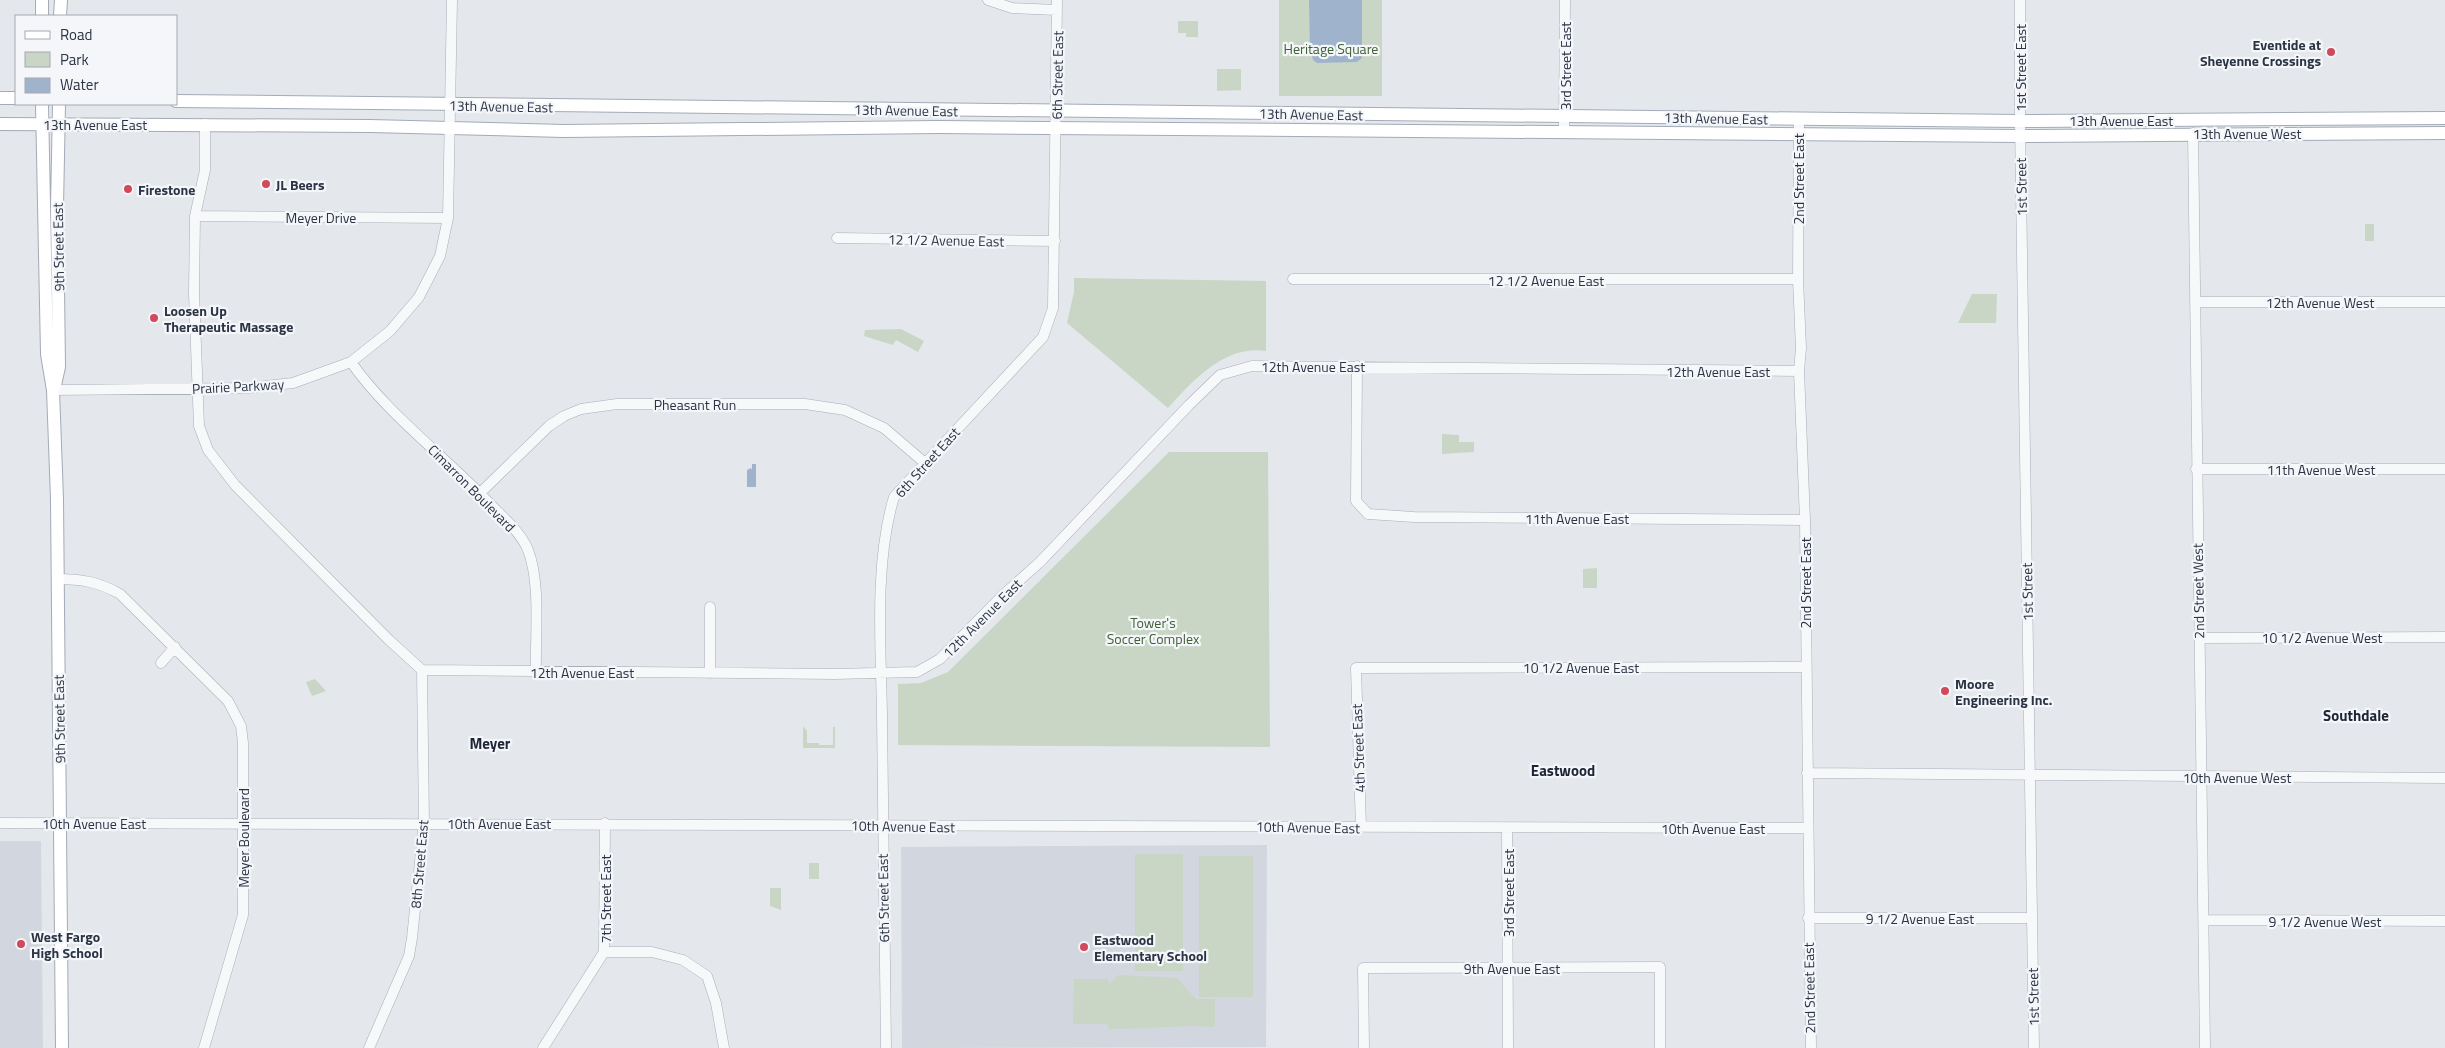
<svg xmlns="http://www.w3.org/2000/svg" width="2445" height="1048" viewBox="0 0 2445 1048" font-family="'Titillium Web',sans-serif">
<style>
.built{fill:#d2d6de}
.green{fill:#c9d6c5}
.water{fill:#9fb4cc}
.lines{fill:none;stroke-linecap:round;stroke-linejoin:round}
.minor-casing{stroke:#a9aeb7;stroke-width:11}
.major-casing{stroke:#a3abb8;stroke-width:14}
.minor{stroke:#f7f8fa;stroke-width:10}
.major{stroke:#fff;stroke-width:12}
.poi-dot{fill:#d1495b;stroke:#f4f6f9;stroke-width:2}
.labels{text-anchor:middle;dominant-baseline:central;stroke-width:4.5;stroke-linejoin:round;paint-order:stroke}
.poi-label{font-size:14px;font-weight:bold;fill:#2b3445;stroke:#f4f6f9;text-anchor:start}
.park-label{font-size:14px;fill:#3f6138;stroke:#f4f6f9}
.street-label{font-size:14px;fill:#2b3445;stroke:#f4f6f9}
.neighbourhood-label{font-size:15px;font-weight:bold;fill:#1d2536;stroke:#f4f6f9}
</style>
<rect width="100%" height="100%" fill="#e4e7ec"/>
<path class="built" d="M0 841H41L43 1048H0Z
M1267 845 1266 1047 902 1048 901 847Z"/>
<path class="green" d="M1279 0H1382V96H1279Z
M1178 21H1198V37H1186V33H1178Z
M1217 69H1241V90L1217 91Z
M2365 224H2374V241H2365Z
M1074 278 1266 281V351C1224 345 1194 380 1168 408L1067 323 1074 292Z
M1972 294H1997L1996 323H1958Z
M901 329 924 341 918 352 896 340 893 345 864 336 865 330Z
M1442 434 1459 435V442H1474V452L1442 454Z
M1169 452H1268L1270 747 898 745V684L921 683 948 672Z
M1597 568V588H1583V569Z
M315 679 326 691 312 696 306 682Z
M803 726 807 731V743H819V745H833V727H835V748H803Z
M1135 854H1183V971H1135Z
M1199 856H1253V997H1199Z
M809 863H819V879H809Z
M770 888H781V910L770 906Z
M1118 975 1177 978 1196 999H1215V1027L1192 1026 1118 1029H1109L1107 1024H1073L1074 979H1108L1109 984Z"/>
<path class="water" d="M1309 0H1362V58L1357 62 1317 63 1313 60 1310 49Z
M752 464H756V487H747V470L751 468 752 470Z"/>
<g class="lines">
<g class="minor-casing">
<path id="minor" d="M988 0 1012 8 1057 10
M2020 0V121L2034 1048
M1799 119 1798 279 1801 348 1799 371 1805 520 1811 1048
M205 124V170L195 216 194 293 199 426 208 450 235 485 389 640 422 670 834 674 917 672 940 659 1003 595 1040 562 1189 405 1220 375 1252 366 1799 371
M1564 132 1565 0
M2193 133 2205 1048
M195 216 448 218
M837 238 1055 241
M1293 279H1798
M2195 302H2445
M351 362C387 414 448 459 492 506 505 519 521 533 528 550 541 584 535 635 536 671
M1357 366 1356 501 1368 514 1414 517 1805 520
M53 390 248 388 293 383 351 362 390 331 419 297 440 256 448 218 452 0
M2196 469H2445
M480 493 549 426 564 416 581 409 617 404H805L845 410 884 428 925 463
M57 579C81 579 99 582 120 594L228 701 241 726 243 743V915L204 1048
M710 607V673
M2199 638 2445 637
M161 663 175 647
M1807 773 2445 778
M0 823 1807 828
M1361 828 1356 668 1805 667
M1507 828 1508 1048
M1808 918H2031
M2204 920 2445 921
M604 952H652L683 960 707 976 716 1003 724 1048
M369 1048 409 956 412 938 424 823 422 670
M543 1048 604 952 605 823
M886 1048C885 937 883 826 882 715 881 647 874 563 894 497L1043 337 1053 308 1057 0
M1364 1048 1363 968 1660 967V1048"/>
</g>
<g class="major-casing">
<path id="major" d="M42 0V16
M60 16 61 0
M0 98H16
M176 101 2020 121 2445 118
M42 104 47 354 53 390 57 499 62 1048
M0 124 370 126 564 131 938 127 2020 136 2445 133
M55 385 59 367 57 207 59 104"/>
</g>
<use href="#minor" class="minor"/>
<use href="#major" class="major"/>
</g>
<g class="poi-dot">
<circle cx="2331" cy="52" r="5"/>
<circle cx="266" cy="184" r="5"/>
<circle cx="128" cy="189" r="5"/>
<circle cx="154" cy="318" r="5"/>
<circle cx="1945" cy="691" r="5"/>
<circle cx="21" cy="944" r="5"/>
<circle cx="1084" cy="947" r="5"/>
</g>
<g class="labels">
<g class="poi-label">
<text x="2321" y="44" text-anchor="end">Eventide at<tspan x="2321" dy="16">Sheyenne Crossings</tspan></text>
<text x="276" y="184">JL Beers</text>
<text x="138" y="189">Firestone</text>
<text x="164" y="310">Loosen Up<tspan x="164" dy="16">Therapeutic Massage</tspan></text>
<text x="1955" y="683">Moore<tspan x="1955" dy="16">Engineering Inc.</tspan></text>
<text x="31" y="936">West Fargo<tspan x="31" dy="16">High School</tspan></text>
<text x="1094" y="939">Eastwood<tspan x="1094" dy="16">Elementary School</tspan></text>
</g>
<g class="park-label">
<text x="1331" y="48">Heritage Square</text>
<text x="1153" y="622">Tower's<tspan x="1153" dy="16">Soccer Complex</tspan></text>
</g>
<g class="street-label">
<text transform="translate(1565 66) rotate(-90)">3rd Street East</text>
<text transform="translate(2020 68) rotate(-90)">1st Street East</text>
<text transform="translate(1057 75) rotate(-89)">6th Street East</text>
<text transform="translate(501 106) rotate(1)">13th Avenue East</text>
<text transform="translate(906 110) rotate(1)">13th Avenue East</text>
<text transform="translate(1311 114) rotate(1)">13th Avenue East</text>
<text transform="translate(1716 118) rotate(1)">13th Avenue East</text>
<text x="2121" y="120">13th Avenue East</text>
<text x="95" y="124">13th Avenue East</text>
<text x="2247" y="133">13th Avenue West</text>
<text transform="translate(1798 179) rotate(-90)">2nd Street East</text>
<text transform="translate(2021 187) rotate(-91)">1st Street</text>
<text x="321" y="217">Meyer Drive</text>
<text transform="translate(946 240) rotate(1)">12 1/2 Avenue East</text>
<text transform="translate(58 247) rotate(-91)">9th Street East</text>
<text x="1546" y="280">12 1/2 Avenue East</text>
<text x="2320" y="302">12th Avenue West</text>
<text x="1313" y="366">12th Avenue East</text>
<text x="1718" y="371">12th Avenue East</text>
<text transform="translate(238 386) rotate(-3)">Prairie Parkway</text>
<text x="695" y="404">Pheasant Run</text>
<text transform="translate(927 462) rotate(-48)">6th Street East</text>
<text x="2321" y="469">11th Avenue West</text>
<text transform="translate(472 488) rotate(45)">Cimarron Boulevard</text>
<text x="1577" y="518">11th Avenue East</text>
<text transform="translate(1805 583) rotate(-90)">2nd Street East</text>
<text transform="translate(2198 591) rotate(-91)">2nd Street West</text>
<text transform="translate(2027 592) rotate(-91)">1st Street</text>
<text transform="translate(982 618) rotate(-45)">12th Avenue East</text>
<text x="2322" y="637">10 1/2 Avenue West</text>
<text x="1581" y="667">10 1/2 Avenue East</text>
<text x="582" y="672">12th Avenue East</text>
<text transform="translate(59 719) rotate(-91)">9th Street East</text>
<text transform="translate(1358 748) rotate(-92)">4th Street East</text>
<text x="2237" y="777">10th Avenue West</text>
<text x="94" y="823">10th Avenue East</text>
<text x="499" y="823">10th Avenue East</text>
<text transform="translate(903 826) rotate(1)">10th Avenue East</text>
<text transform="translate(1308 827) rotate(1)">10th Avenue East</text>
<text x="1713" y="828">10th Avenue East</text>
<text transform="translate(243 838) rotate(-90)">Meyer Boulevard</text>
<text transform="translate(419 864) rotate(-85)">8th Street East</text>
<text transform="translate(1508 893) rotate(-90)">3rd Street East</text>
<text transform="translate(883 898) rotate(-91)">6th Street East</text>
<text transform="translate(605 899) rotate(-90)">7th Street East</text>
<text x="1920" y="918">9 1/2 Avenue East</text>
<text x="2325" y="921">9 1/2 Avenue West</text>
<text x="1512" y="968">9th Avenue East</text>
<text transform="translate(1809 988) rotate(-91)">2nd Street East</text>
<text transform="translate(2033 997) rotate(-91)">1st Street</text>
</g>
<g class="neighbourhood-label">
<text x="2356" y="715">Southdale</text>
<text x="490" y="743">Meyer</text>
<text x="1563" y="770">Eastwood</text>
</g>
</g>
<rect x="15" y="15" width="162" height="90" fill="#f4f6f9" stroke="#a4a8b1"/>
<rect x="25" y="31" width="25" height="8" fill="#ffffff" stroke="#a4a8b1"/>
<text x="60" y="40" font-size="15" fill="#2b3445">Road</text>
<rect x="25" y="52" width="25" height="15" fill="#c9d6c5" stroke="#a4a8b1"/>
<text x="60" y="65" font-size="15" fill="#2b3445">Park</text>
<rect x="25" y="78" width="25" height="15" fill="#9fb4cc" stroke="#a4a8b1"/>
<text x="60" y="90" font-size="15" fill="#2b3445">Water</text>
</svg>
